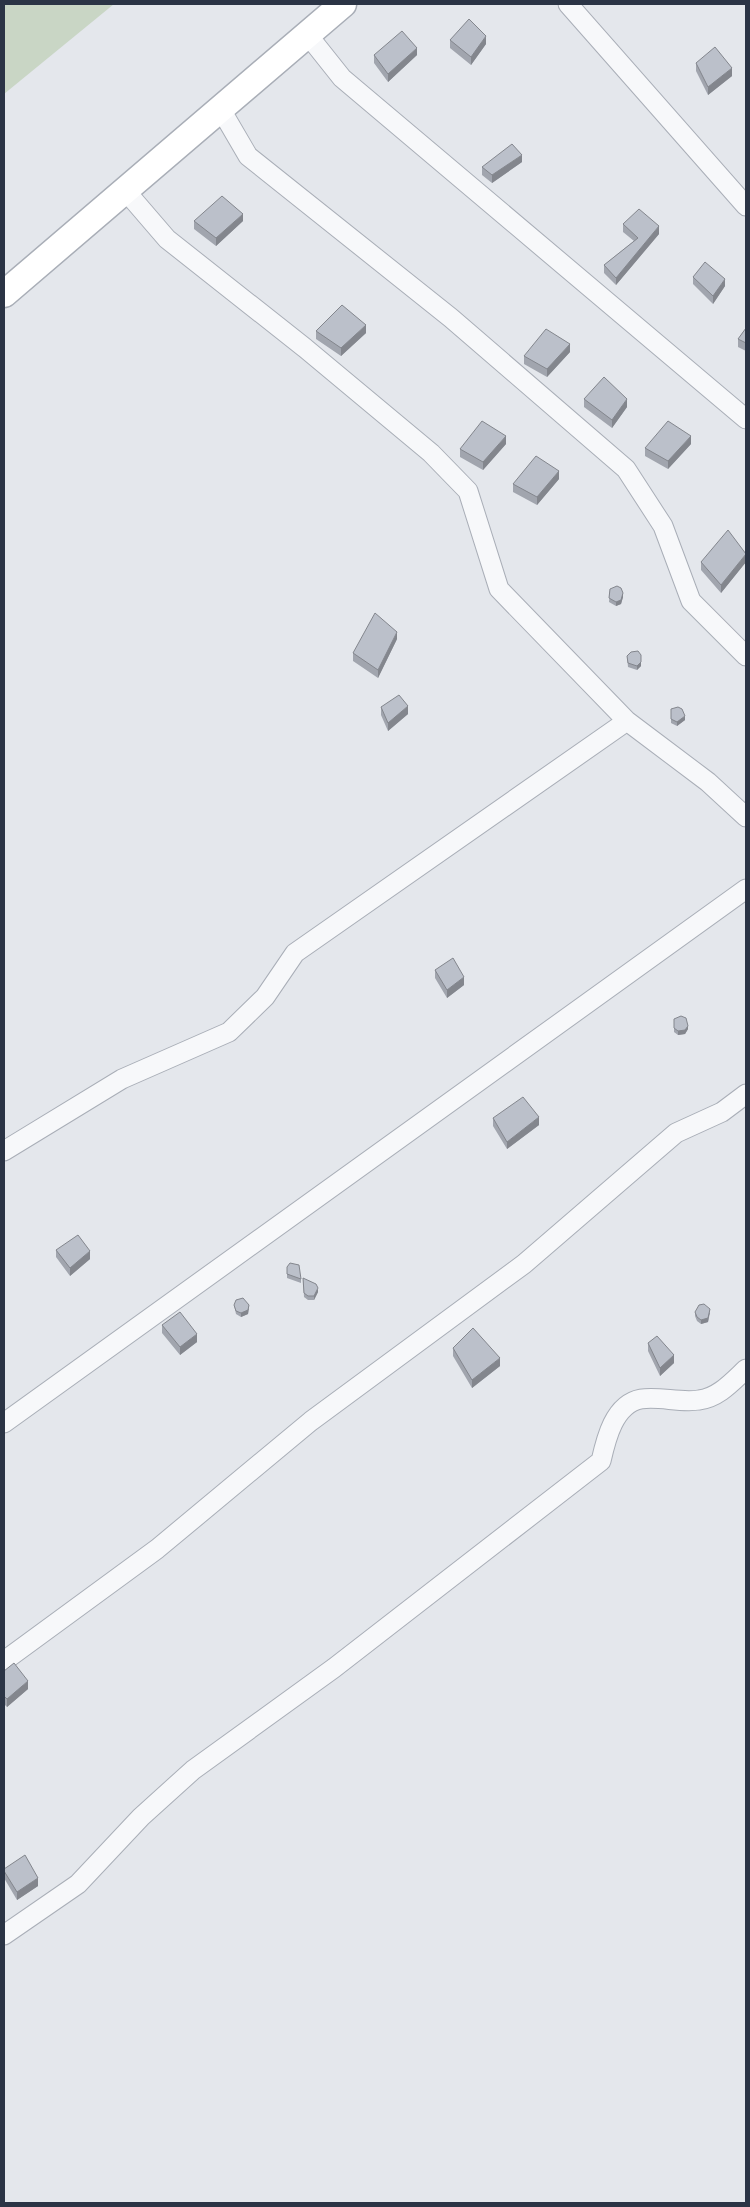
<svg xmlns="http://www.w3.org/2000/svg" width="750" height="2207" viewBox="0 0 750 2207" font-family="'Alegreya Sans',sans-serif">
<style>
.green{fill:#c9d6c5}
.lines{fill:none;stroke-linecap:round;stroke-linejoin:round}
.street-casing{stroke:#a9aeb7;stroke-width:21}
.secondary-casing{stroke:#a9aeb7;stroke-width:29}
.street{stroke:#f7f8fa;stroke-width:19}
.secondary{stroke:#fff;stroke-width:26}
.wall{fill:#a1a5ae}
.shaded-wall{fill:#83868d}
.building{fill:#bbc0ca;stroke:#83868d}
</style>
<rect width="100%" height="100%" fill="#e4e7ec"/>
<path class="green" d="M4 4H114L4 94Z"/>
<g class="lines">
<g class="street-casing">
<path id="street" d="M568 4 746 206
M307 34 342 78 746 419
M220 108 248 156 451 318 626 469 663 526 691 601 746 656
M124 189 167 239 305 348 431 453 468 491 499 589 627 721 708 782 746 817
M4 1151 122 1079 229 1032 265 997 295 953 627 721
M4 1423 746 889
M4 1661 157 1549 311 1421 524 1264 676 1133 722 1112 746 1094
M4 1935 78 1884 141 1817 193 1770 334 1668 601 1461C606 1439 614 1404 641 1399 659 1396 680 1403 699 1400 718 1398 732 1382 746 1369"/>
</g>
<g class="secondary-casing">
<path id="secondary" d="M4 294 343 4"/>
</g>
<use href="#street" class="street"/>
<use href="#secondary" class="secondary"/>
</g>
<path class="wall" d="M450 40 486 44 471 65 450 48Z
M374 55H417L388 82 374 63Z
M696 63 732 76 708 95 696 71Z
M522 162 492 183 482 175V167Z
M194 221H243L216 246 194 229Z
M623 224 659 234 616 285 604 273V265L634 241 623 232Z
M693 277 725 286 713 304 693 284Z
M746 328V351L738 347V339Z
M316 331 366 333 341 356 316 339Z
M570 352 547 377 524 364V356Z
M584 399 627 407 612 428 584 407Z
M506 444 483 470 460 457V449Z
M691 444 668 469 645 456V448Z
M559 479 537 505 513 492V484Z
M701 562H746L721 593 701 570Z
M610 589 623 597 621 604 616 606 609 602Z
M397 639 378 678 353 661V653Z
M641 655V666L637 670 628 667 627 656Z
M381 707 408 714 388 731 381 715Z
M671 709 685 720 677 726 671 723Z
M435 970 464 985 447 998 435 978Z
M674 1019 688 1029 685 1034 678 1035 674 1032Z
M493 1118 539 1125 507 1149 493 1126Z
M56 1250 90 1259 70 1276 56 1257Z
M287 1267 301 1279V1283L287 1278Z
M303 1278 318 1292 314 1300H308L304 1297Z
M234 1305 249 1309 248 1314 241 1317 236 1314Z
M695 1312 710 1313 708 1322 701 1324 697 1321 695 1316Z
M162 1325 197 1342 180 1355 162 1333Z
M648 1343 674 1363 660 1376 648 1351Z
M453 1348 500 1366 472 1388 453 1356Z
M4 1671 28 1689 7 1707 4 1704Z
M4 1869 38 1886 17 1900 4 1878Z"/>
<path class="shaded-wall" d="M486 36V44L471 65V57Z
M417 48V55L388 82V74Z
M732 68V76L708 95V87Z
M522 155V162L492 183V175Z
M243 214V221L216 246V238Z
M659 226V234L616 285V278Z
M725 279V286L713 304V296Z
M366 325V333L341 356V348Z
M570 344V352L547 377V369Z
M627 399V407L612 428V420Z
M506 436V444L483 470V462Z
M691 436V444L668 469V461Z
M559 471V479L537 505V497Z
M746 554V562L721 593V585Z
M623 593V597L621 604 616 606V602Z
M397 632V639L378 678V670Z
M641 662V666L637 670V666Z
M408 706V714L388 731V723Z
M685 716V720L677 726V722Z
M464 977V985L447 998V990Z
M688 1026V1029L685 1034 678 1035V1031Z
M539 1117V1125L507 1149V1142Z
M90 1251V1259L70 1276V1268Z
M318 1288V1292L314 1300V1296Z
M249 1305 248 1314 241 1317V1313Z
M710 1309 708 1322 701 1324V1320Z
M197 1334V1342L180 1355V1347Z
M674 1355V1363L660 1376V1368Z
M500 1358V1366L472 1388V1380Z
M28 1681V1689L7 1707V1699Z
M38 1878V1886L17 1900V1892Z"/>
<path class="building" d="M469 19 486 36 471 57 450 40Z
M402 31 417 48 388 74 374 55Z
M715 47 732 68 708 87 696 63Z
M512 144 522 155 492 175 482 167Z
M222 196 243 214 216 238 194 221Z
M639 209 659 226 616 278 604 265 638 238 623 224Z
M705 262 725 279 713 296 693 277Z
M342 305 366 325 341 348 316 331Z
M746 328V343L738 339Z
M546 329 570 344 547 369 524 356Z
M604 377 627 399 612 420 584 399Z
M482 421 506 436 483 462 460 449Z
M668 421 691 436 668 461 645 448Z
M536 456 559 471 537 497 513 484Z
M728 530 746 554 721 585 701 562Z
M617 586 621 588 623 593 621 600 616 602 609 598 610 589Z
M375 613 397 632 378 670 353 653Z
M638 651 641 655V662L637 666 628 663 627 656 631 652Z
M399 695 408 706 388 723 381 707Z
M678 707 682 709 685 716 677 722 671 719V709Z
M453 958 464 977 447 990 435 970Z
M681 1016 686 1018 688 1026 685 1030 678 1031 674 1028V1019Z
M523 1097 539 1117 507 1142 493 1118Z
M78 1235 90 1251 70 1268 56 1250Z
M290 1263 299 1265 301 1279 287 1274V1267Z
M303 1278 316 1284 318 1288 314 1296H308L304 1293Z
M243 1298 249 1305 248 1310 241 1313 236 1311 234 1305 236 1300Z
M704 1304 710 1309 708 1318 701 1320 697 1317 695 1312 699 1305Z
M180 1312 197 1334 180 1347 162 1325Z
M473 1328 500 1358 472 1380 453 1348Z
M657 1336 674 1355 660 1368 648 1343Z
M14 1663 28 1681 7 1699 4 1696V1671Z
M25 1855 38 1878 17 1892 4 1871V1869Z"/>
<rect width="750" height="2207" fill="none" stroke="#2b3445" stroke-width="10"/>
</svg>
